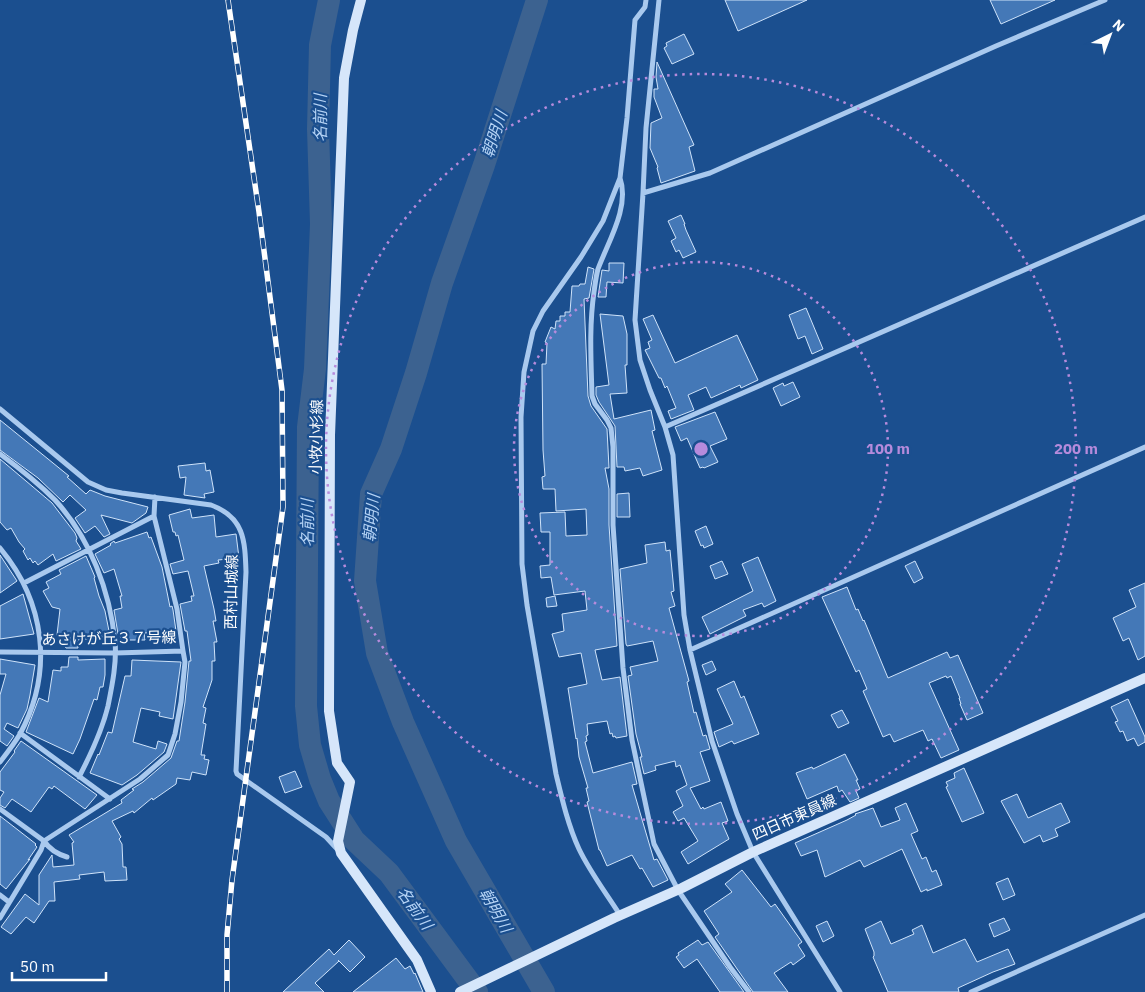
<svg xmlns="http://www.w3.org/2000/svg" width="1145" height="992" viewBox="0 0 1145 992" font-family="'IBM Plex Sans','Noto Sans JP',sans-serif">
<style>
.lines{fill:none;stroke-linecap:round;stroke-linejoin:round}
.river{stroke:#3c6290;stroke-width:22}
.building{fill:#4478b7;stroke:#cfe3fa}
.street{stroke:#a9c9ee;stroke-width:5}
.secondary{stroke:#d6e6fa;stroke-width:10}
.rail-casing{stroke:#fff;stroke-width:5.5}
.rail{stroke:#1b4f8f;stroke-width:4;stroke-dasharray:11;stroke-linecap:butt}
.ring{fill:none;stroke:#b68bdc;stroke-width:2.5;stroke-dasharray:2.5 5}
.labels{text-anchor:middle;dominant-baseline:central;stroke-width:4.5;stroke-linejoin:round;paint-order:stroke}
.street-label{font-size:15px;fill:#fff;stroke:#1b4f8f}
.water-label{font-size:16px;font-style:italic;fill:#b5d3f5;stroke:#1b4f8f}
.centre{fill:#b68bdc;stroke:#1b4f8f;stroke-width:2.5}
.ring-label{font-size:15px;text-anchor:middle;font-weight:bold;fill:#b68bdc;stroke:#1b4f8f;stroke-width:4.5;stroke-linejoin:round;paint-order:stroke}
</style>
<rect width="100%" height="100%" fill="#1b4f8f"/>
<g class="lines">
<path class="river" d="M329 0 320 45 318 129 321 224 315 369 308 427 306 706 310 745 320 779 329 801 354 840 389 873 477 992
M537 0 484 165 442 283 416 373 391 449 371 494 365 581 377 653 403 722 456 841 544 992"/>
</g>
<path class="building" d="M725 0H807L738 31Z
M990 0H1055L1001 24Z
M684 34 694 54 672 64 664 48 667 46 666 43Z
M657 62 694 145 689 147 695 171 661 183 657 168 658 167 650 148 651 123 662 118 654 97V89H658L656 77Z
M681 215 685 224H684L686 230 696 252 683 258 679 250 676 252 671 241 676 238 668 221Z
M609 263H624L623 283 607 282 606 297H598L602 270 609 271Z
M588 267 594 269 589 298 584 299 588 396 591 406 607 429 609 468H605L609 489V525L617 646 595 650 602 680 620 677 627 736 616 738 615 736 613 737 612 733 610 734 607 721 587 724 588 735 586 736 587 741 585 742 593 773 632 762 637 784 632 785 641 816 654 860 657 859 668 880 653 887 642 868 640 869 632 855 607 866 600 850H599L587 802 589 801 586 788H588L579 757 577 738 576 739 568 688 587 684 581 653 559 657 552 634 564 631 562 614 587 610 585 591 554 595 551 577 541 578 540 566 550 565V532H541L540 513 565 512 566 536 587 535 586 509 556 511 555 489H543L542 477 545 476 543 450 542 364H546L547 343 545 342 551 327 555 329 556 321H560V316H565V312H570L572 286H579L580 284H585Z
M806 308 823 349 812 354 805 336 798 339 789 315Z
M600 314 623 316 627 334V365H625L627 393 610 394 614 419 651 410 655 430 652 431 662 470 643 476 640 468 625 471 624 467H617L615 426 599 402 596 395V387L609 385Z
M653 315 675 363 737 335 758 380 741 388 740 385 711 398 706 387 688 395 694 410 671 419 668 411 676 408 667 386 665 388 661 378H659L645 350 650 348 648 342 652 340 643 319Z
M793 382 800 397 781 406 773 388 783 383 784 386Z
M715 412 727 439 710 446 718 462 704 468 703 467 700 468 687 438 681 441 675 427Z
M0 420 69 476 67 477 86 494 90 490 105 496 148 507 146 513 132 523 101 515 110 534 104 537 95 526 85 533 75 518 86 510 70 495 63 502 38 478 0 450Z
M0 459 52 503 75 533 77 538 76 541 81 549 56 561 53 554 38 565 35 561 33 563 30 558 28 560 23 551 25 549 19 542 11 528 7 530 0 522Z
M205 463 206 471 210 470 214 492 204 494 205 498 184 495 186 477 180 478 178 466Z
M629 493 630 517H617V494Z
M190 509 192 518 214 515 216 537 236 534 239 558 218 560 219 563 204 566 214 609 216 621H213L217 642H214L215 661H212V680L203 707 206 708 203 723 206 724 201 755H205L204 759 209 760 206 775 192 772 190 780 177 778 176 784 153 800 152 798 134 813 133 811 112 821 121 837 119 839 122 844 123 867H126L127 880 105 881 104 872 79 875 80 879 54 882 55 901H49L34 923 26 917 11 934 1 927 25 894 39 905V875L52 855 53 867 74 865 72 843 74 842 69 835 122 803 121 800 134 790 132 789 143 782 171 758 177 741H179L185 702 189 661H191L187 631H185L180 604 192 601 191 596H194L188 571 173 574 170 564 184 560 178 535 176 536 175 532H173L169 515Z
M706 526 713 544 704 548 703 545 701 546 695 531Z
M147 532 149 538 151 537 162 567 170 607 172 606 173 610 176 631 144 633 145 640H121L120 634H118L114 610 122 608 120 596H122L114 569 104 573 95 554 111 545 110 544 114 541 115 543Z
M665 542 666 551 670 550 674 591 671 592 675 606 669 608 689 681 687 682 694 713 696 712 703 736 706 735 710 749 700 752 710 781 690 788 701 809 703 807 704 809 721 802 728 821 722 823 729 839 688 864 681 852 698 841 684 818 678 821 673 812 683 806 676 791 687 785 680 765 676 767 675 761 655 766 656 770 644 774 640 757H642L636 734 628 676 632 675 630 667 658 661 653 641 627 646 626 644 620 569 647 563 645 545Z
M0 555 17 581 0 593Z
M86 556 95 577 94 578 99 596 105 611 110 636 77 640 78 648H66L57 635 60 609 52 607 43 591 49 588 46 582 61 574 59 570Z
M758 557 776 601 764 607 762 603 743 610 746 616 710 634 702 617 753 591 742 564Z
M722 561 728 574 715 579 710 566Z
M915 561 923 578 914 583 905 566Z
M1145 583V656L1138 660 1129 638 1123 641 1113 618 1136 607 1129 590Z
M847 587 856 610 858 609 863 621 864 620 888 678 947 652 950 658 958 655 983 713 967 720 960 704H961L959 698H960L951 676 947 678 946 676 929 683 959 750 941 758 932 739 928 741 923 730 894 742 890 734 883 737 863 691 867 689 859 670 856 672 822 597Z
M23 594 34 634 0 639V606Z
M555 596 557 606 547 607 546 598Z
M69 657H78V660L105 659V675L103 687H100L97 700 94 699 80 739 73 754 26 732 39 698 48 702 53 670 61 671V667H68Z
M0 659 35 665 30 695 27 709 18 728 7 723 4 729 14 736 7 746 0 741V695L6 674H0Z
M132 660 181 662 173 719 159 716 160 712 141 708 133 742 156 749 158 741 167 744 164 752 137 775 122 785 90 773 98 754 99 755 108 732 112 733 125 676H131Z
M712 661 716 670 706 675 702 665Z
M734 681 741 698 744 696 759 734 734 744 732 741 719 747 714 732 733 724 717 689Z
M1128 699 1145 737V742L1138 746 1134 738 1127 741 1123 731 1120 732 1115 722 1118 721 1111 707Z
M842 710 849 723 838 728 831 715Z
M21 741 97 795 86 808 85 809 54 786 52 789 49 787 31 812 12 799 5 808 0 805V798L4 792 0 790V772L15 752 14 751Z
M845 754 858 780H856L860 789 856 791 859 798 850 802 842 790 839 792 837 786 807 799 796 773 812 767 813 769Z
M964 768 984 813 962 822 946 787 948 786 946 782 955 778 954 773Z
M295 771 302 787 285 793 279 777Z
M1017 794 1028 818 1061 803 1070 822 1055 829 1058 836 1043 842 1040 835 1024 843 1001 801Z
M906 803 918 831 911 834 922 859 926 857 932 872 936 870 942 885 927 891V889L921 892 902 849 864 867 860 860 825 877 817 850 801 856 795 843 847 820 856 815 855 814 873 808 881 827 900 820 895 808Z
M0 816 36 844 35 845 37 847 28 860 30 859 6 889 0 884Z
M742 870 771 907 775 904 802 942 798 945 805 956 793 965 791 962 774 973 788 992H753L715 937 719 934 704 911 732 892 725 884Z
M1008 878 1015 895 1003 900 996 883Z
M1004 918 1010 930 994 937 989 924Z
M827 921 834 936 823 942 816 926Z
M881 921 891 944 914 934 912 930 922 925 933 953 965 939 977 962 1008 949 1015 964 993 972 958 988 959 992H888L873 957 874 956V952L865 929Z
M349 940 365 957 350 972 338 960 339 961 315 983 324 992H283L329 949 334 955Z
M698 940 702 945 708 942 744 992H720L697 959 684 968 676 957 679 955 678 953Z
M396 958 405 969 410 966 414 974 415 973 423 992H353Z"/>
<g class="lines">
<path class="street" d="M620 178C630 207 608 242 598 269 596 276 595 285 594 292 589 326 591 361 592 396L595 404 607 420 611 428 613 447V525L623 668 632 740 654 844 678 890 730 967 749 992
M643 193 646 128 659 0
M0 409 88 482 106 490 122 493 211 505C244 517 245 540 246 572L236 771 237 774 326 837 338 850
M665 427 1145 217
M0 454C19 468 38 483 55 500 90 538 110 591 115 642 117 662 112 686 108 706 102 731 91 754 79 777
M0 548C45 602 54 671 20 734 14 744 7 753 0 762
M24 583 154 516
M690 650 1145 447
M0 652 115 653 183 651 177 609 154 516 155 497
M20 733 110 799
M0 809 44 841C50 850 57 854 67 857
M0 895 9 902
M620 915C606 893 590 872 579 849 568 825 562 799 556 774L527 605 522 564 521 417 524 372 533 331 543 311 581 257 603 221 620 178 627 118 635 20 645 7 646 0
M0 918 41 850 44 841 140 779 168 755 175 734 181 702 185 662 183 651
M840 992 753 852 737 814 712 741 690 650 684 615 673 455 665 427 650 390 640 360 635 320 643 193 710 173 996 46 1105 0
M971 992 1145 915"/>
<path class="secondary" d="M361 0 353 30 344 78 330 435 329 711 337 763 350 782 338 841 341 853 417 960 431 992
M460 992 614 918 682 888 753 852 1145 678"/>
<g class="rail-casing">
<path id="rail" d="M227 992V935L232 880 283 507 282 390 259 212 228 0"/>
</g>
<use href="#rail" class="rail"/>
</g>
<g class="ring">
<circle cx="701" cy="449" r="187"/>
<circle cx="701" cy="449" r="375"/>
</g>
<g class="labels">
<g class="street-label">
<text transform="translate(316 437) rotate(-89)">小牧小杉線</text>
<text transform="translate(231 592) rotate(-89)">西村山城線</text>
<text transform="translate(109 638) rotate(-1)">あさけが丘３７号線</text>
<text transform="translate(794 817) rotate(-24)">四日市東員線</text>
</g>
<g class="water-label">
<text transform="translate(320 118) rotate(-90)">名前川</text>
<text transform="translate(494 134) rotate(-72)">朝明川</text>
<text transform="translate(371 518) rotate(-84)">朝明川</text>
<text transform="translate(307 523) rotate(-90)">名前川</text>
<text transform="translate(415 908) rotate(54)">名前川</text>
<text transform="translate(496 910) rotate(60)">朝明川</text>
</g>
</g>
<circle cx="701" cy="449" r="8" class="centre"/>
<g class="ring-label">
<text x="888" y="454">100 m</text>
<text x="1076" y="454">200 m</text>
</g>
<g transform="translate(1110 35) rotate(42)" stroke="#1b4f8f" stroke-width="4" paint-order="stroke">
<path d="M0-4L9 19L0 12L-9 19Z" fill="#ffffff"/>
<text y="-8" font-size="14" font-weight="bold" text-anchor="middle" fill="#ffffff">N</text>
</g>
<path d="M12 972v8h94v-8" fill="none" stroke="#ffffff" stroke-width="2.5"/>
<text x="20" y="972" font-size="15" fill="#ffffff" stroke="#1b4f8f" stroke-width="4" paint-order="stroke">50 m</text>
</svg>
